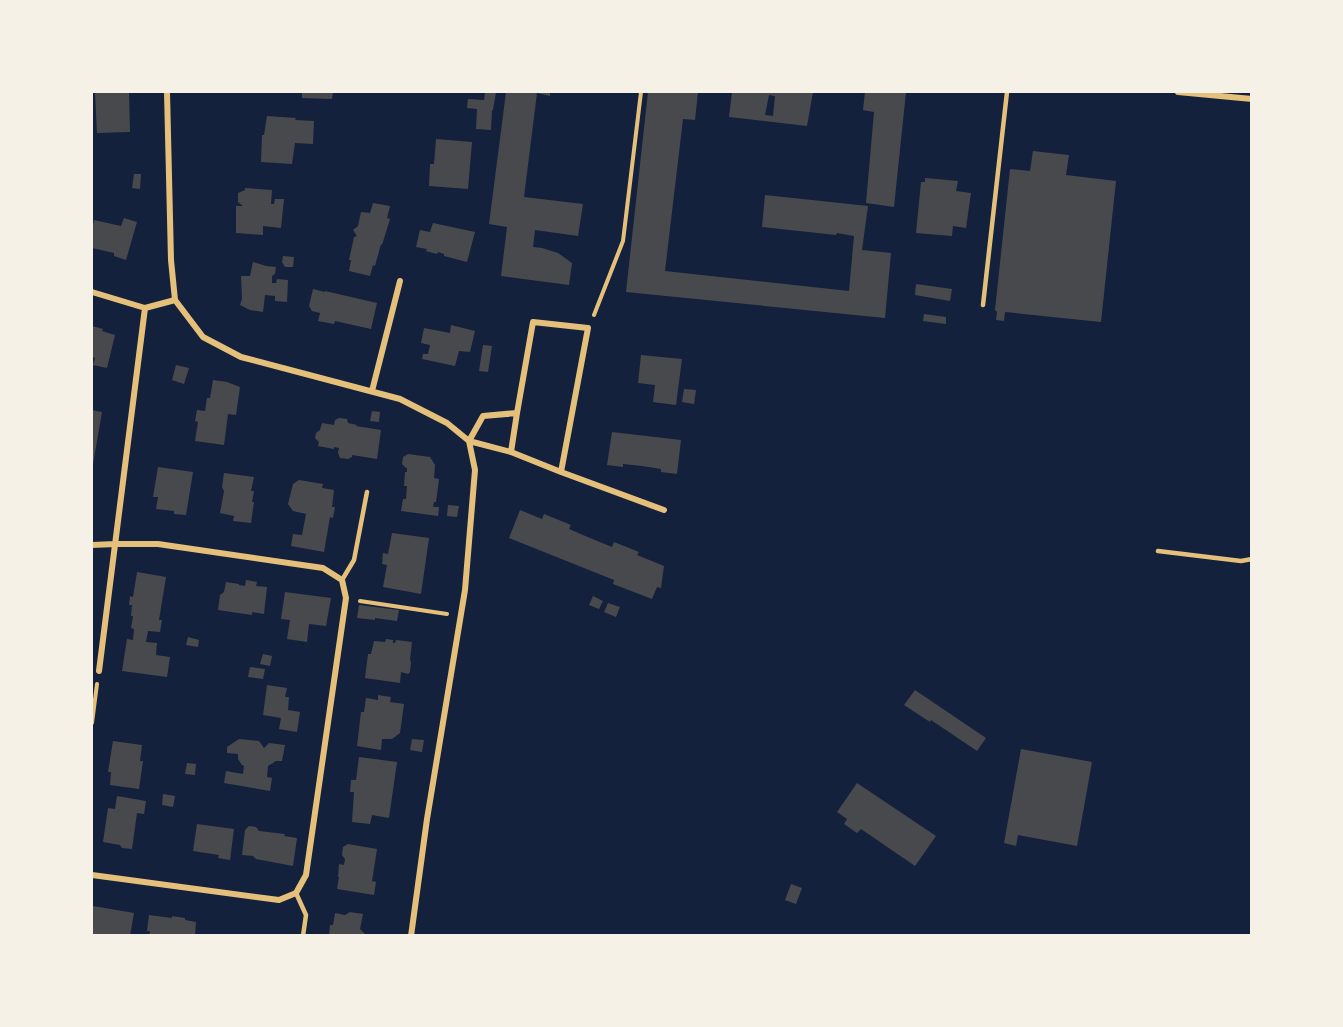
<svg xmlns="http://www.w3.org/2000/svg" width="1343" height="1027" viewBox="0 0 1343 1027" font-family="Signika,sans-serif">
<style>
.building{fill:#48494c;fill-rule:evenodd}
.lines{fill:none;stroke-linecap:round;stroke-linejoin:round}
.path{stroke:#e5c07b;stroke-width:4}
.service{stroke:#e5c07b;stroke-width:4.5}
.minor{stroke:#e5c07b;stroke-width:6}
</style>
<rect width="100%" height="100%" fill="#14213d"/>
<path class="building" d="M95 92H129L130 132 97 133Z
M302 92H333L332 99 302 98Z
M485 92H496L493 110H492L491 130 476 129 477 109 467 108 468 99 484 100Z
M506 92H550V96L537 93 524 197 583 204 578 236 535 230 533 247 542 248 558 253 572 263 569 285 501 276 507 227 489 224Z
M648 92H698L695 120 683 119 665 271 849 291 854 236 837 233 836 235 762 227 765 195 868 206 862 250 891 253 885 318 626 292Z
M732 92H813L807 126 729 117ZM769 95 775 96 773 116 765 115Z
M865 92H906L894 207 866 203 874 112 863 110Z
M267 116 296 118 295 120 314 121 313 144 295 143 292 164 261 162 262 135H264Z
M436 139 472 142 468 189 429 186 430 164H434Z
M1033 151 1069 155 1066 175 1116 181 1101 322 1005 312 1004 321 996 320 997 312 995 310 1010 169 1030 171Z
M134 174H141L140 189 132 188Z
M925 178 958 181 956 191 971 193 966 228 953 226 952 236 916 233 921 182H925Z
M245 188 272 190 271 204H274L275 199H284L281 228 263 226V235L236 233V206H243L238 202V193L245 190Z
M373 203 390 206 387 218 390 219 382 245 381 244 375 266 373 265 370 276 349 271 351 260H349L354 237 357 236 353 230 358 226 361 212 370 213Z
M124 218 137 222 126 260 114 256V253L92 248V231L94 220 121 226Z
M433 223 475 232 467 262 444 256V254L438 252 437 254 426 251 427 249 416 247 420 230 430 232Z
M283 256 294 257 293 267H285L282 262Z
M253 262 266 266 276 267 275 274 272 276V283H276L277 279 288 280 287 302 275 301V296L265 295 263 312 250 310 240 305 242 299 241 276H250Z
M916 284 952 289 950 301 915 295Z
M313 289 325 292V291L377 303 371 329 335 321 334 324 318 321 320 313 312 311 309 306Z
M924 314 946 317V324L923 321Z
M451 325 475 331 470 352 459 351 455 366 422 359 423 354H428L430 345 421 343 424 328 450 333Z
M92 326 103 329 102 331 115 335 107 368 93 365 95 358 92 357Z
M483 345 492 346 488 372 479 371Z
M641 355 682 359 676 405 653 402 655 385 638 383Z
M176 365 189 368 184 384 172 380Z
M213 380 227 382 240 387 236 415 228 414 224 445 195 441 198 422 195 421 197 410 205 411 207 398H210Z
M684 389 696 390 694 404 682 402Z
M92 410 102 412 93 464H92Z
M372 411 380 412 379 422 370 421Z
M339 418 347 419 348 423 357 425 356 426 381 430 377 459 352 455V457L348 459 340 458 338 453 339 448 334 447V449L318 446 319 442 315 438 316 433 320 430 322 423 334 425 335 420Z
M612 432 681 440 677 474 661 472V469L642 466 623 464V467L607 465Z
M408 454 430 457 435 465 434 478 439 479 436 502H434L433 507H439L438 516 401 511 403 499H406L407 486H404L405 472H407V468H406L402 464 403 457Z
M158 467 193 472 186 515 174 514V511L156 509 158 497H153Z
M224 473 254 477 251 491H254L252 502H254L251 523 233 521 234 516 220 513 224 491 222 487Z
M299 480 323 484 322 488 334 490 332 507H335L333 518 330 517 324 552 291 546 293 534 302 535 306 514 293 511 288 504 293 484Z
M448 505 459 506 457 517 447 516Z
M520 510 542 519 544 514 571 525 569 529 590 538 612 547 614 542 639 552 637 555 664 566 661 588 657 587 652 599 613 584 614 580 509 538Z
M392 533 429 538 421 594 383 587 387 565 382 564 383 553 388 554Z
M137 572 166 577 159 620H162L160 632 148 631 146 642 157 643 156 655 170 657 167 677 122 671 127 639 133 640 134 629 131 628 133 616H131L132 605H129L130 596 133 597Z
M246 580 257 582 256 586 267 587 264 614 252 612V615L218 610 220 595 224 592 226 582 239 584V585L245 586Z
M285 592 331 598 326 626 309 624 307 642 287 639 290 620 281 619Z
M593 596 603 601 599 609 589 605Z
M608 603 620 607 616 617 604 612Z
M359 605 399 610 397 621 375 618V620L357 618Z
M188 637 199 640 198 647 186 645Z
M386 639 393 640V643H395L396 640 412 642 410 660 411 662 410 672 408 674 401 672 400 683 365 678 368 654H371L374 641 385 642Z
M263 654 272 656 270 666 260 664Z
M250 667 265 669 263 679 248 677Z
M267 685 287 688 285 697H289L288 710 300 712 297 732 279 729 281 718 263 715Z
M915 690 986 738 977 751 931 720 930 722 904 705Z
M378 695 391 697 390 702 404 704 400 733 392 739H382L381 750 357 746 361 712H364L366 698 378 700Z
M239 739 259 741 264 748 269 743 285 745 282 761H276L268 766 267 777 272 778 270 791 224 783 226 771 243 774 244 766 242 765 238 759V754L227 753V747Z
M412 739 424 740 422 752 410 750Z
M113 741 142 745 140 761H143L139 789 110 785 111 772H108Z
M1021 749 1092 762 1077 846 1018 835 1016 846 1004 843Z
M359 757 397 762 389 818 372 815 370 824 352 822 354 792H350L351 780H356Z
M187 763 196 764 195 775 185 774Z
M857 783 936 836 915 866 861 829 857 833 844 824 847 819 837 812Z
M163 794 175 796 173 807 162 805Z
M117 796 146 801 144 814 137 813 132 849 122 848 120 845 103 842 108 808 115 809Z
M197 824 234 829 230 860 218 858 219 855 193 851Z
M249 826 256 827 259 831 285 834 284 836 297 838 293 866 256 859 253 856 242 855 245 830Z
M348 844 377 849 372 881 376 882 374 895 337 889 339 877H338L339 864 344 865 345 859 342 855 343 847Z
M791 884 802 888 796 904 785 900Z
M93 906 134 913 130 936 92 935Z
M350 912 363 914 360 929 367 936H329L330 925H333L335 913 345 915Z
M149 915 172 918V916L185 918V920L196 922 195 936H149L150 931H147Z"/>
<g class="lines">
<path class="path" d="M594 315 623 241 641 92
M360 601 447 614
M92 723 97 684"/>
<path class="service" d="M983 305 1007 92
M1158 551 1241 561 1252 559
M342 580 354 560 367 492
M296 893 306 915 303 936"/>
<path class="minor" d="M167 92 171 260 175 300 203 337 241 357 400 399 447 423 469 441 475 470 465 590 427 819 411 936
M1178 92 1252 99
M92 292 145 308 175 300
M533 322 588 328 561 472 511 452 469 441 483 416 517 413Z
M372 391 400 281
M511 452 517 413
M561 472 664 510
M92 545 115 544H158L323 568 342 580 346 598 306 875 296 893 279 900 92 875
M99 671 145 308"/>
</g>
<rect width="1343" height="1027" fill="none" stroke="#f6f1e7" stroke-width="186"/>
</svg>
